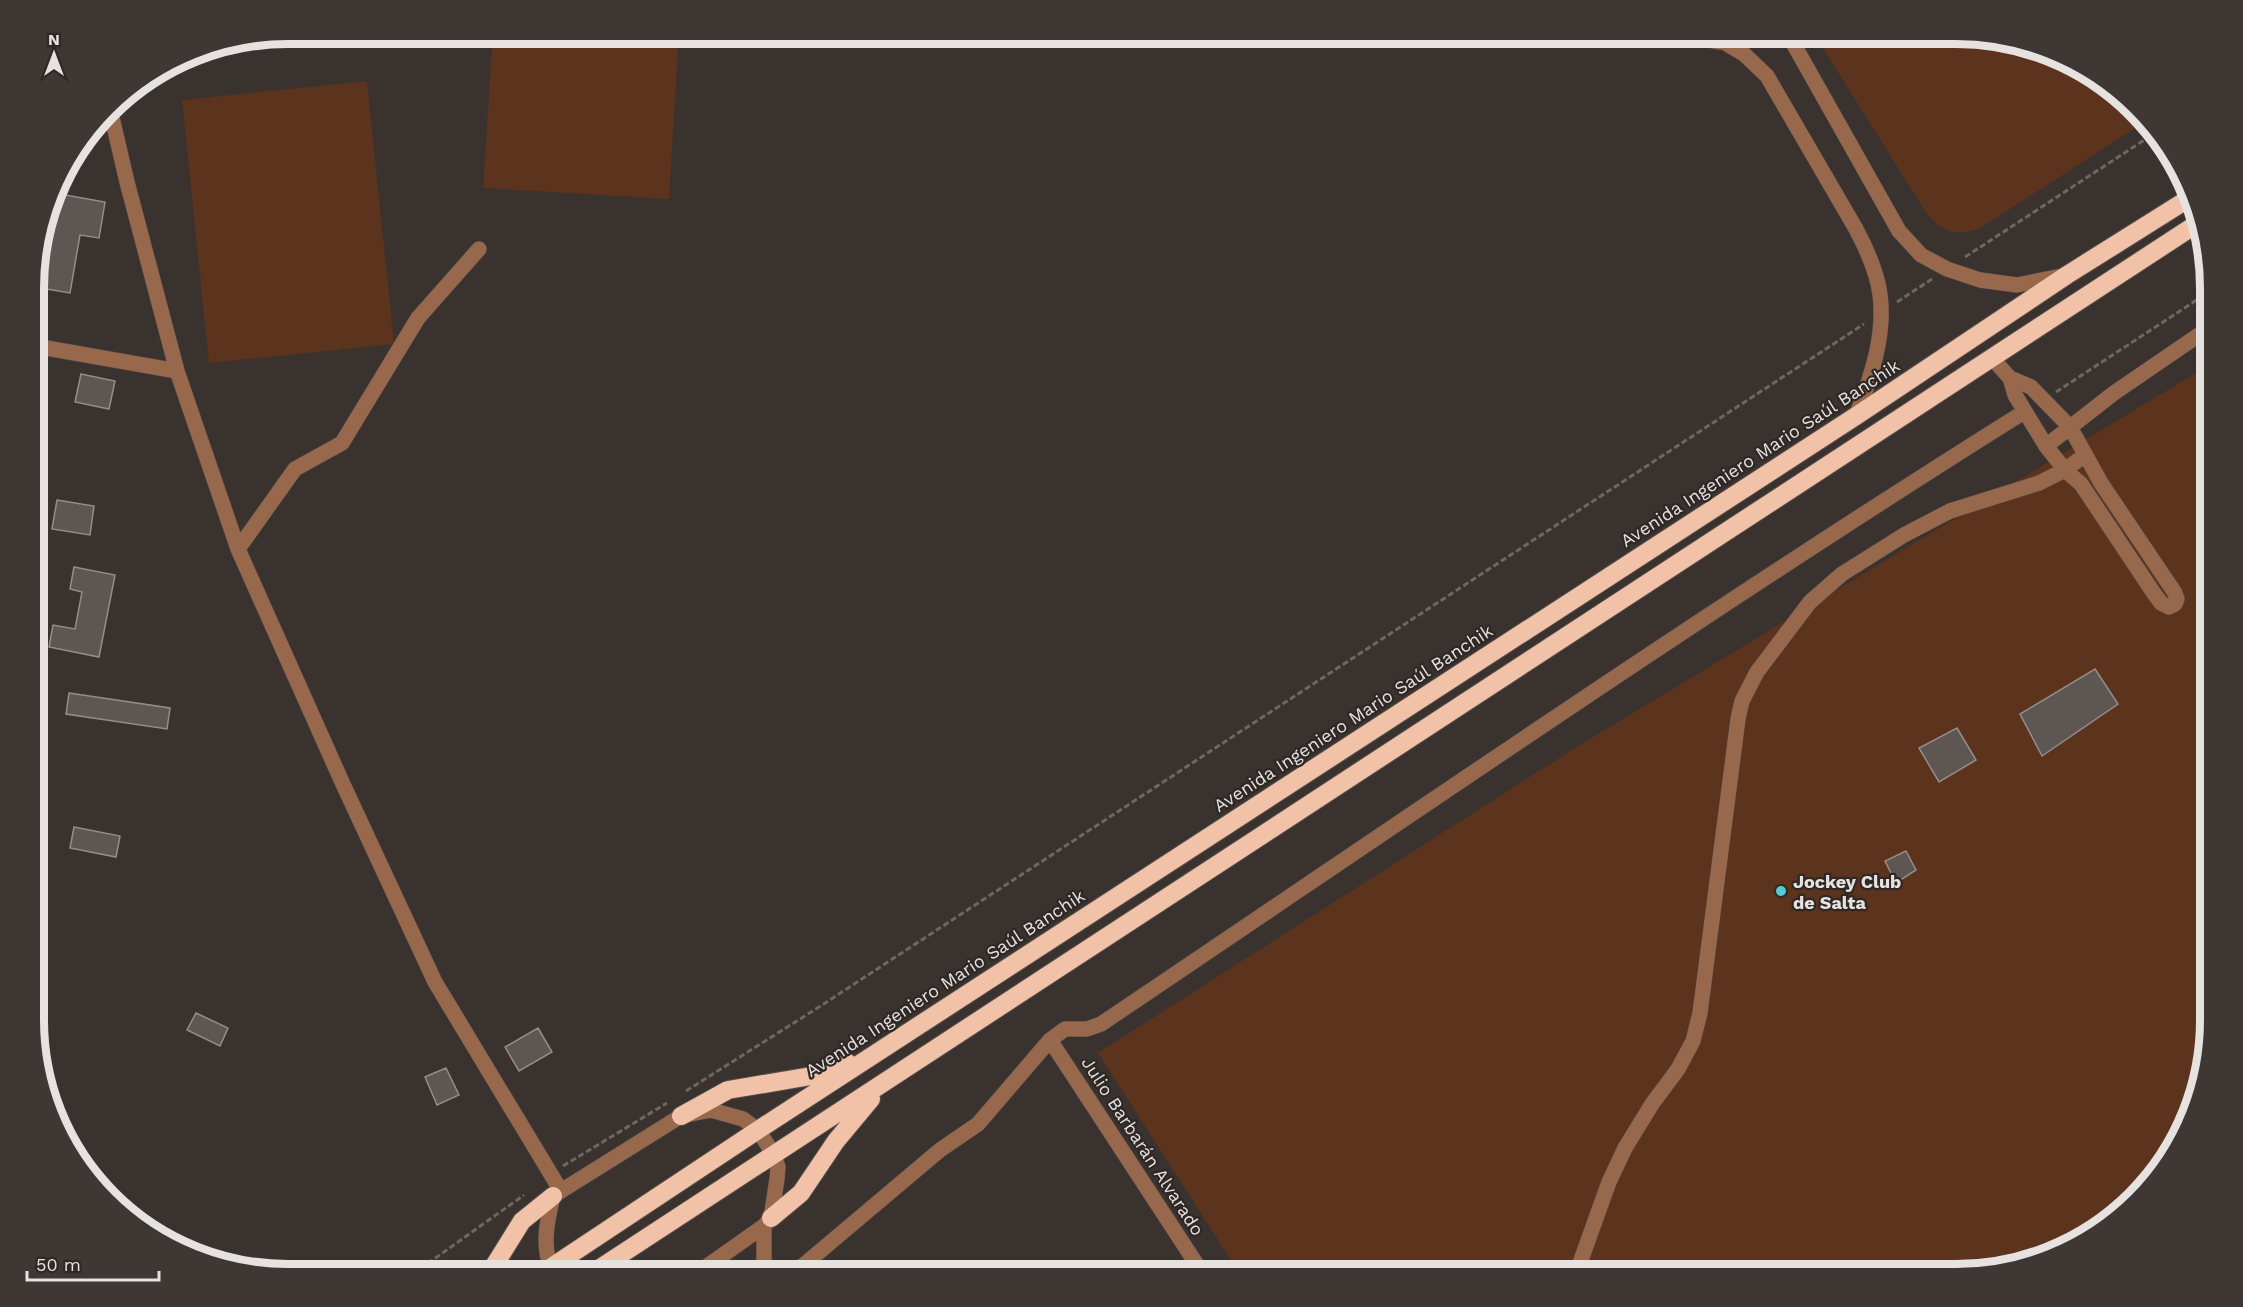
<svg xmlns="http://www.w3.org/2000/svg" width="2243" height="1307" viewBox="0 0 2243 1307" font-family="'Work Sans',sans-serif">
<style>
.green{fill:#5c331c}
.building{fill:#5d5653;stroke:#948d89;stroke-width:1.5}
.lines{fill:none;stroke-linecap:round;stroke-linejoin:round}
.minor-casing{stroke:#554e4b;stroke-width:16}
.highway-casing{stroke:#554e4b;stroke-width:20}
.path{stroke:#6d6764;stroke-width:3;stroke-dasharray:6 3;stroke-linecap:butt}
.minor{stroke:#98684d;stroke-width:15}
.highway{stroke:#f2c2a8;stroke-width:18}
.poi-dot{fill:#51ccd2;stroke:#2f2825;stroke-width:2}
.labels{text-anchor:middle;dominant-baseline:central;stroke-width:4.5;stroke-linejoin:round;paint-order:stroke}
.street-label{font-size:18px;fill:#e6e2e0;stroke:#2f2825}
.poi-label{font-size:18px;font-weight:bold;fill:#e6e2e0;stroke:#2f2825;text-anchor:start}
.rim{fill:none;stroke:#e6e2e0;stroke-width:8}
</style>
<rect width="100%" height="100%" fill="#39322f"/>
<path class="green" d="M493 33H679L669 199 483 188Z
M1823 33H1956L2022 42 2083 67 2136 108 2146 121 1982 227C1956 238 1942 233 1925 211L1819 42Z
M367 81 394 344 209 363 182 100Z
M2209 365V1036L2176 1147 2135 1200 2083 1240 1972 1273 1240 1274 1098 1053 1578 746Z"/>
<path class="building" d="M54 193 105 202 99 238 80 235 70 293 35 287V255Z
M81 374 115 381 109 409 75 402Z
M57 500 94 506 90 535 52 529Z
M74 567 115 575 99 657 49 647 53 625 75 629 82 592 70 589Z
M2095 669 2118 704 2042 756 2020 714Z
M69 693 170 708 167 729 66 714Z
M1957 728 1976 760 1939 782 1919 748Z
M74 827 120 836 116 857 70 848Z
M1906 851 1916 870 1896 883 1885 861Z
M196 1013 228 1028 220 1046 187 1030Z
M538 1028 552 1052 519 1071 505 1047Z
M446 1068 459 1095 437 1105 425 1077Z"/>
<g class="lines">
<g class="minor-casing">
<path id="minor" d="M1692 33C1716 46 1738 45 1764 33
M1791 33 1793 43 1899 231 1921 255 1947 269 1980 280 2017 285 2062 276
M1727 44 1744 54 1767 76 1856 229C1864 244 1871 259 1876 276 1890 322 1873 373 1856 416
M110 109 127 182 177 371 238 549 342 782 435 982 561 1191
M35 346 177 371
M1991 357 2010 378 2015 395 2046 446 2065 470 2081 484 2153 592 2161 603 2169 607 2175 604 2177 599 2175 593 2101 483 2070 427 2031 387 2010 378
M2046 446 2114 393 2209 328
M238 549 295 469 342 443 418 318 479 249
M1050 1040 1203 1274
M764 1226V1274
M555 1274C540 1251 547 1221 553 1196L681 1116 711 1110 743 1119 758 1130 774 1155 778 1167 777 1179 771 1218 764 1226 696 1274
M793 1274 940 1150 978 1124 1050 1040 1065 1029H1087L1101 1024C1407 818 1711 608 2024 412
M1576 1274 1609 1182 1625 1148 1652 1104 1678 1069 1693 1041 1700 1013 1738 719 1742 701 1757 672 1810 602 1842 574 1904 535 1950 511 2039 483 2065 470 2085 455"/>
</g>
<g class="highway-casing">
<path id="highway" d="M681 1116 728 1090 811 1076 848 1063
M771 1218 801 1193 836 1141 871 1099
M489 1274 522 1221 553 1196
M541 1274 758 1130 1856 416 2067 275 2188 199
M591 1274 2195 225"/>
</g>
<path class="path" d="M1965 257 2155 133
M1897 302 1932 279
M2056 392 2209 292
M686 1091 819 1007 1864 324
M563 1166 667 1103
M413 1274 524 1195"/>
<use href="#minor" class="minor"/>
<use href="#highway" class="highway"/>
</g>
<circle class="poi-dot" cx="1781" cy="891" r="6"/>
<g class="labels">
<g class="street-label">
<text transform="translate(1760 453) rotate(-33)">Avenida Ingeniero Mario Saúl Banchik</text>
<text transform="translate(1353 718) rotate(-33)">Avenida Ingeniero Mario Saúl Banchik</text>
<text transform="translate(945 983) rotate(-33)">Avenida Ingeniero Mario Saúl Banchik</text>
<text transform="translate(1143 1146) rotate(57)">Julio Barbarán Alvarado</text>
</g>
<g class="poi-label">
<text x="1793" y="881">Jockey Club<tspan x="1793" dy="21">de Salta</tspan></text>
</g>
</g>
<path d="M0 0H2243V1307H0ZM288 44H1956A244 244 0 0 1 2200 288V1020A244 244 0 0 1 1956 1264H288A244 244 0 0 1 44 1020V288A244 244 0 0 1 288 44Z" fill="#3e3734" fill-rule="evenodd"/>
<path class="rim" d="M288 44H1956A244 244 0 0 1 2200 288V1020A244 244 0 0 1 1956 1264H288A244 244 0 0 1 44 1020V288A244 244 0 0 1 288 44Z"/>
<g transform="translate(54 54)" stroke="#2f2825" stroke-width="4.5" paint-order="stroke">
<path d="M0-4.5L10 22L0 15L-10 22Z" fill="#e6e2e0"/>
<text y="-9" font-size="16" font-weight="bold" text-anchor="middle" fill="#e6e2e0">N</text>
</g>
<path d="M27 1271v9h132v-9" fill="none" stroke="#e6e2e0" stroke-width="3"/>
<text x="36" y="1271" font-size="18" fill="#e6e2e0" stroke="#2f2825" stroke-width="4.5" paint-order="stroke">50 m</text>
</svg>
